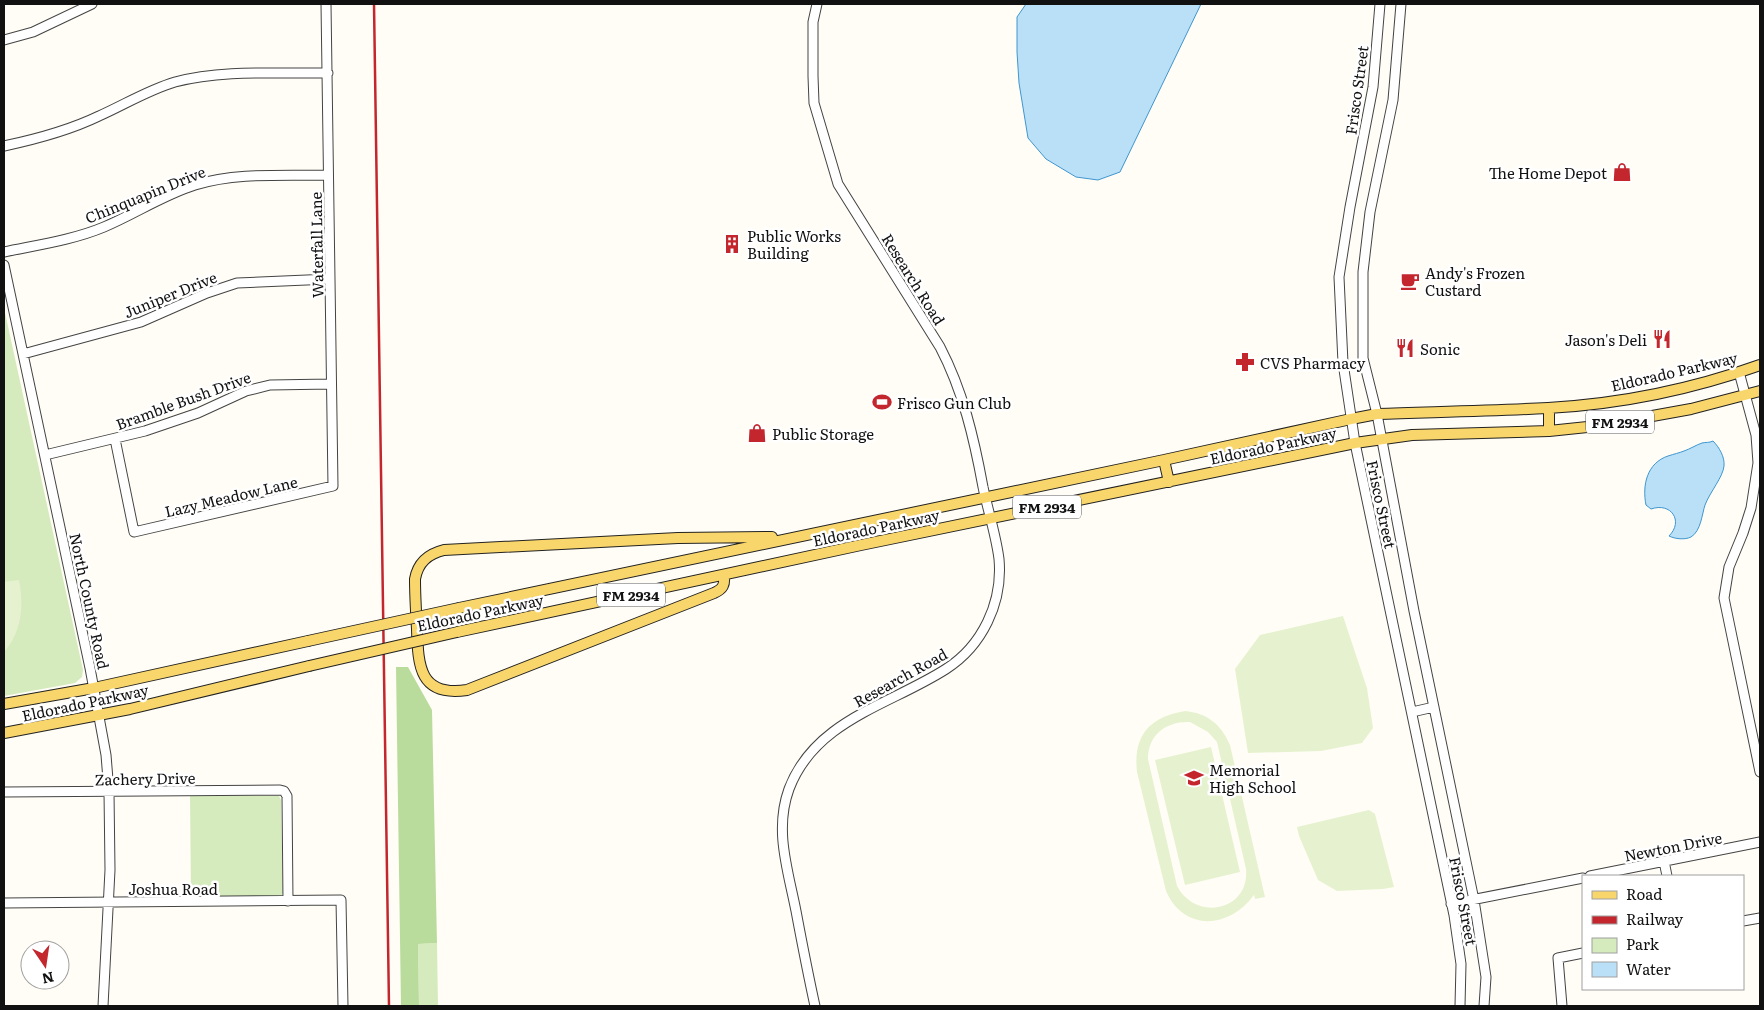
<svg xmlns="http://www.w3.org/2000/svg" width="1764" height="1010" viewBox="0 0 1764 1010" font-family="Literata,serif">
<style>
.green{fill:#d5ebbd}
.forest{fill:#b9dc9c}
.pitch{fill:#e6f2cf;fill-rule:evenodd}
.water{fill:#b9e0f7;stroke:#3f96cf}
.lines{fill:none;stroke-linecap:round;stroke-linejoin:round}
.minor-casing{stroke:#444;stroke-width:11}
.major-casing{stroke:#222;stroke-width:12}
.minor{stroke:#fff;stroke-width:9}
.major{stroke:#f9d66b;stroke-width:10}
.rail{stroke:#c4262e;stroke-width:2.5}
.major-bridge-casing{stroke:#222;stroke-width:12;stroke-linecap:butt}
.major-bridge{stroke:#f9d66b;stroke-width:10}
.labels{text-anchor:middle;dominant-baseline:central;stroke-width:5;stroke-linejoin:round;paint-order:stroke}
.shield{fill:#fff;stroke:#585858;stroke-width:1}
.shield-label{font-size:14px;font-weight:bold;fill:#111}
.street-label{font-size:15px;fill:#111;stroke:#fff}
.poi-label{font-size:15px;fill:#111;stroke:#fff;text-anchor:start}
</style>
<rect width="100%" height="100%" fill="#fffdf5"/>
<path class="green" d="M4 308 83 670 82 677 75 683 4 696Z
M190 795 279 796 281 800 283 893 281 896H191Z
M437 943 438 1006H419L418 944Z"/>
<path class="forest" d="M396 667H408L432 710 437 943 418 944 419 1006H401Z"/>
<path class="pitch" d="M19 580C24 605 22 632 4 652V582Z
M1343 616 1367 688 1373 728 1362 743 1321 751 1248 753 1235 669 1260 635Z
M1185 711C1207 713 1221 724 1230 745L1265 897 1255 899 1254 895C1229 929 1184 932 1166 891L1137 772C1133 736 1149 717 1185 711ZM1190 722 1208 732 1217 742 1246 869C1250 911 1196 922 1177 886L1148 759C1148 734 1167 721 1190 722Z
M1211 747 1240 872 1185 885 1155 760Z
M1369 810 1375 814 1394 887 1383 889 1337 891 1318 880 1299 836 1297 827Z"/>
<path class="water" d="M1026 4H1201L1120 172 1098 180 1076 177 1046 159 1028 138 1019 83 1017 52V17Z
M1713 441C1719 447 1725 457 1724 466 1723 477 1710 492 1705 505 1702 514 1701 531 1691 537 1685 540 1675 539 1669 536 1684 521 1671 502 1651 509L1646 505C1642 485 1647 463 1668 456 1674 454 1679 453 1684 451 1690 449 1696 445 1702 443 1706 442 1709 443 1713 441Z"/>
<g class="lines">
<g class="minor-casing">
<path id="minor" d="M1380 4 1373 87 1350 207 1339 277 1343 363 1355 443 1454 915 1461 964 1460 1006
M1401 4 1393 100 1370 212 1363 272V358L1377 414 1414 611 1474 900 1486 977 1484 1006
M4 40 33 32 92 4
M4 146C37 139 68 131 99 116 124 105 148 90 175 82 223 69 279 74 328 73
M4 252C37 245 73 240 104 227 135 214 163 195 195 185 237 172 284 176 328 175
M4 265 90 668 106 755 109 792 110 870 103 1006
M23 354 141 322 207 293 237 283 330 279
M1739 372 1756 435 1758 463 1751 508 1743 533 1729 567 1724 598 1760 772
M115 439 134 532 333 486 326 4
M45 455 145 431 198 413 246 391 270 385 331 384
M1412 712 1434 707
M4 792 280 790 284 791 287 796 288 901
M1664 861 1667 876
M1590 876 1760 842
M4 903 341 900 343 1006
M1451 904 1583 878
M1743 921 1760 918
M815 1006C808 974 802 943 796 911 788 870 774 830 789 789 815 720 890 705 946 669 982 646 1003 603 999 559 996 535 988 511 983 487 974 438 963 391 940 347L838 184 814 103 813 76V22L817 4
M1562 1006 1558 958 1583 953"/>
</g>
<g class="major-casing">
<path id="major" d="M1549 431V408
M1164 460 1169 482
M724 575C725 585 723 589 714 593L467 690C420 697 418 667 417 629 416 612 415 596 415 579 418 562 428 554 444 550L678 538 772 537
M459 608 1164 460 1351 419 1377 414C1434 412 1491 411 1548 408 1620 404 1693 389 1760 365
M457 632 861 545 1355 443 1412 435 1549 431 1597 426 1691 409 1760 391
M4 704 94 688 308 641
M4 733 130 709 309 666"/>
</g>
<use href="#minor" class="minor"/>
<use href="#major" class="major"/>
<path class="rail" d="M374 4 389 1006"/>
<g class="major-bridge-casing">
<path id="major-bridge" d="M308 641 459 608
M309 666 457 632"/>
</g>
<use href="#major-bridge" class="major-bridge"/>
</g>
<defs>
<g id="shop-bare" transform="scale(1.5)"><path d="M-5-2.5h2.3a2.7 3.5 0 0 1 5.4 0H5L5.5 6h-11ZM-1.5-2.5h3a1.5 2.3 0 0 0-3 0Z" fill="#c4262e" stroke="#fff" stroke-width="2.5" paint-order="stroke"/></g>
<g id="building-bare" transform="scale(1.5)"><path d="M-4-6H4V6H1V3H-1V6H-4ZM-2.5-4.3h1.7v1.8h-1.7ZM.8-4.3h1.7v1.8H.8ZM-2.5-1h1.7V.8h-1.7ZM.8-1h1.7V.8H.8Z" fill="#c4262e" stroke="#fff" stroke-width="2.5" paint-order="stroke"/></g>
<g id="cafe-bare" transform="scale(1.5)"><path d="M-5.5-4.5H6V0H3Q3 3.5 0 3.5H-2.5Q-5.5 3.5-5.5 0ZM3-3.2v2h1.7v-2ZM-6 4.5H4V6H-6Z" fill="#c4262e" stroke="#fff" stroke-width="2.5" paint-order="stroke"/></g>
<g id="restaurant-bare" transform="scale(1.5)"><path d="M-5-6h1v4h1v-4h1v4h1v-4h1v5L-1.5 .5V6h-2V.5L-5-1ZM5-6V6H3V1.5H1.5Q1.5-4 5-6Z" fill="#c4262e" stroke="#fff" stroke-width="2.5" paint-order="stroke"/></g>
<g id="pharmacy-bare" transform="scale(1.5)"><path d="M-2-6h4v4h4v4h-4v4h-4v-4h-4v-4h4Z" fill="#c4262e" stroke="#fff" stroke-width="2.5" paint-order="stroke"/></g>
<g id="stadium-bare" transform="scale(1.5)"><path d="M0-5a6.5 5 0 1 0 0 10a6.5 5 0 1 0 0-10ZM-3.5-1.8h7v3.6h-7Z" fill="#c4262e" stroke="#fff" stroke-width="2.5" paint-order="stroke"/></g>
<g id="school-bare" transform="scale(1.5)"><path d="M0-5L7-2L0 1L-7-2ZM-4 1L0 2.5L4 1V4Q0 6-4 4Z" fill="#c4262e" stroke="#fff" stroke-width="2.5" paint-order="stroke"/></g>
</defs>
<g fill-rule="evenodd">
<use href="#shop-bare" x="1622" y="172"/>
<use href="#building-bare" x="732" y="244"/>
<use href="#cafe-bare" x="1410" y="281"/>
<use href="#restaurant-bare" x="1662" y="339"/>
<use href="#restaurant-bare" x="1405" y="348"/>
<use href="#pharmacy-bare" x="1245" y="362"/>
<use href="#stadium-bare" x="882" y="402"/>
<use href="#shop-bare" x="757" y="433"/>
<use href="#school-bare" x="1194" y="778"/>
</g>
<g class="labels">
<g class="shield">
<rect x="1586" y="410.5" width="68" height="23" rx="4"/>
<rect x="1013" y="495.5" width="68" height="23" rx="4"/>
<rect x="597" y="583.5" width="68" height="23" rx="4"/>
</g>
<g class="shield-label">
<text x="1620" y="422">FM 2934</text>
<text x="1047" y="507">FM 2934</text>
<text x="631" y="595">FM 2934</text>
</g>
<g class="street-label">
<text transform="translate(1356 90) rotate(-82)">Frisco Street</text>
<text transform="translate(145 194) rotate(-22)">Chinquapin Drive</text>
<text transform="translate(316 245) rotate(-91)">Waterfall Lane</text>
<text transform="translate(914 279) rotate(58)">Research Road</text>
<text transform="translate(170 294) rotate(-22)">Juniper Drive</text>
<text transform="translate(1674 371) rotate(-13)">Eldorado Parkway</text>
<text transform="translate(183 400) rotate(-20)">Bramble Bush Drive</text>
<text transform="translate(1273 445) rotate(-12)">Eldorado Parkway</text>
<text transform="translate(231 496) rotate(-13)">Lazy Meadow Lane</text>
<text transform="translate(1382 504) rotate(78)">Frisco Street</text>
<text transform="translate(876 527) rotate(-12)">Eldorado Parkway</text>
<text transform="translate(90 601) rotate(78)">North County Road</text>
<text transform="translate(480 612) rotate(-12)">Eldorado Parkway</text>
<text transform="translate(900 677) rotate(-29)">Research Road</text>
<text transform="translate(85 702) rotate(-12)">Eldorado Parkway</text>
<text transform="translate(145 778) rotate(-1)">Zachery Drive</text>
<text transform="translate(1673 846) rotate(-11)">Newton Drive</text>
<text x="173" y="888">Joshua Road</text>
<text transform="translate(1464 901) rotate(79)">Frisco Street</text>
</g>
<g class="poi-label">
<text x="1607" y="172" text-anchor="end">The Home Depot</text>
<text x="747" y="235">Public Works<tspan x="747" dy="17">Building</tspan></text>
<text x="1425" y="272">Andy's Frozen<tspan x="1425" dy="17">Custard</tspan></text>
<text x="1647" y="339" text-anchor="end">Jason's Deli</text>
<text x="1420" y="348">Sonic</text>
<text x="1260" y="362">CVS Pharmacy</text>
<text x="897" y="402">Frisco Gun Club</text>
<text x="772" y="433">Public Storage</text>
<text x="1209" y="769">Memorial<tspan x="1209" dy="17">High School</tspan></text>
</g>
</g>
<rect width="1764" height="1010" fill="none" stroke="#111111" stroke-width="10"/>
<rect x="1582" y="875" width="162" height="115" fill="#ffffff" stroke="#a0a0a0"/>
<rect x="1592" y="891" width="25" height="8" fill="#f9d66b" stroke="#a0a0a0"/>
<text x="1626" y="900" font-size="15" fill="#111111">Road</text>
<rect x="1592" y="916" width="25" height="8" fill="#c4262e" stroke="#a0a0a0"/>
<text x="1626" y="925" font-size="15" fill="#111111">Railway</text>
<rect x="1592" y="938" width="25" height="15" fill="#d5ebbd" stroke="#a0a0a0"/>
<text x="1626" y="950" font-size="15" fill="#111111">Park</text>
<rect x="1592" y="962" width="25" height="15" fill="#b9e0f7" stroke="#a0a0a0"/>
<text x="1626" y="975" font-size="15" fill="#111111">Water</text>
<g transform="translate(45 965) rotate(167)"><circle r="24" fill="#ffffff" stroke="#a0a0a0"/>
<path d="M0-4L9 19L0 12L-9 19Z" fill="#c4262e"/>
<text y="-8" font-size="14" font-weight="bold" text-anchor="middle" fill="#111111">N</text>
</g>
</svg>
